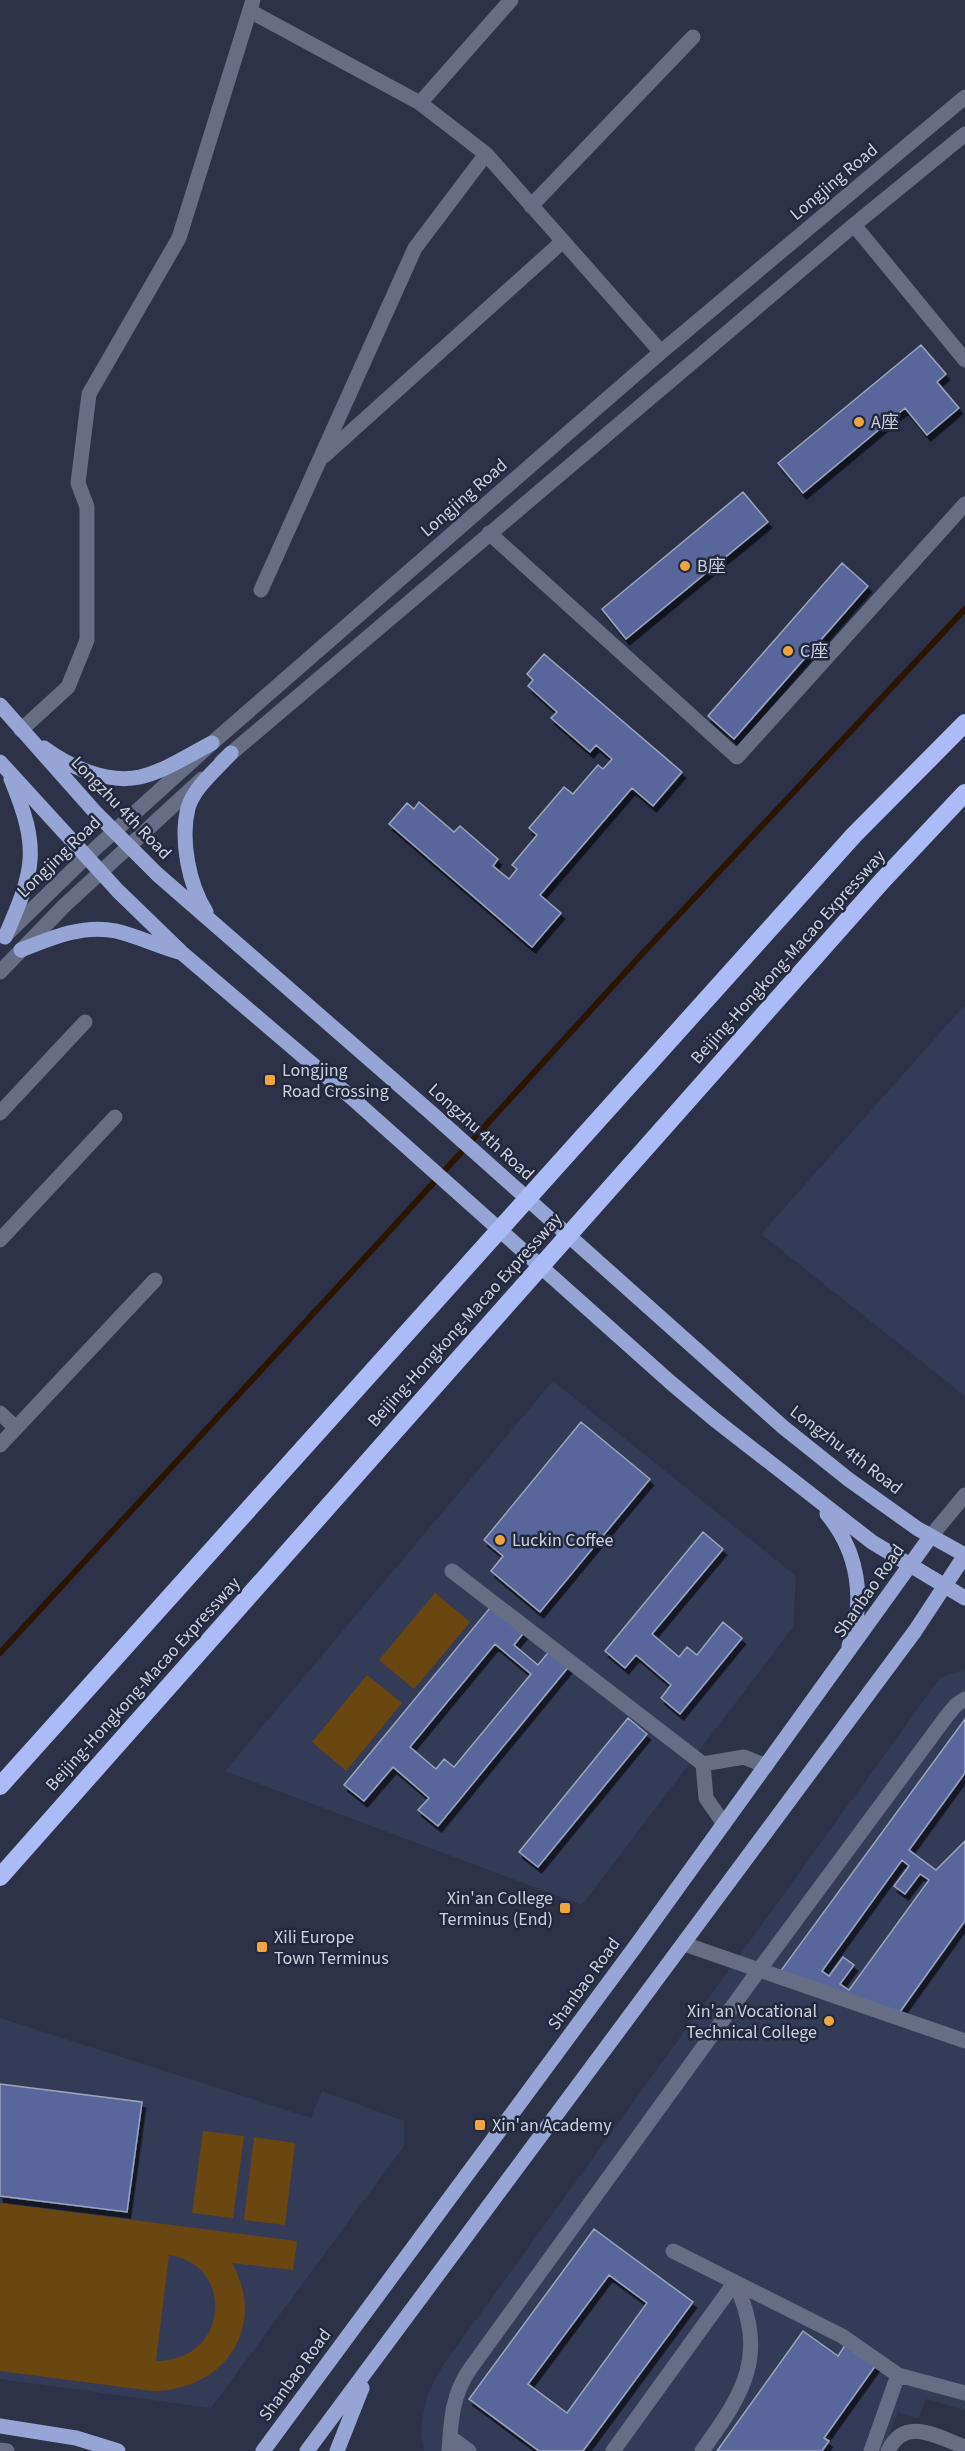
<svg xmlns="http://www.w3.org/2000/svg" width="965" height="2451" viewBox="0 0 965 2451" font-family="'Source Sans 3','Noto Sans SC',sans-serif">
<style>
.built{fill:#343b57}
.green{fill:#6a4611;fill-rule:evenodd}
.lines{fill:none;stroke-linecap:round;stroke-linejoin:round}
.stream{stroke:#291500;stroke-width:6}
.building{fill:#59669c;stroke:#9ca4be;stroke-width:1.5;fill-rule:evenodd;filter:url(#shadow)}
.minor{stroke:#666d85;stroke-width:15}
.major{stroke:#97a5d6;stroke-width:15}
.highway{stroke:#abbbf6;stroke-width:18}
.poi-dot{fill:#f0a63e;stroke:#23283d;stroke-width:2}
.labels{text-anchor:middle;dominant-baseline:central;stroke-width:5;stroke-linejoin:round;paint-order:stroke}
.street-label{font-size:18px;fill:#cdd1df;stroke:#23283d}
.poi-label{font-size:18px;fill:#cdd1df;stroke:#23283d;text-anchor:start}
</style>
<defs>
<filter id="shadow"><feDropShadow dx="3.5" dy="6" stdDeviation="0" flood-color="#0009"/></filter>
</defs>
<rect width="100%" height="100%" fill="#2d3248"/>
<path class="built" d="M965 1005V1396L761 1234Z
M553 1381 796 1576 793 1627 582 1905 225 1771Z
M965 1669V2410L926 2399 918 2419 898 2412 883 2451H424L421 2435 422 2420 428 2393 444 2364 940 1678Z
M0 2018 311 2118 322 2091 404 2121V2146L211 2408 0 2379Z"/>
<path class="green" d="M435 1593 470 1622 414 1689 379 1660Z
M367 1675 402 1703 346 1771 312 1742Z
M203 2131 244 2136 233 2218 192 2213Z
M254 2137 295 2143 285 2225 244 2220Z
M0 2203 297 2241 293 2270 232 2263C268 2327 224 2391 153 2391L0 2371ZM169 2255C235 2264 230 2361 156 2361Z"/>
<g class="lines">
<path class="stream" d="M0 1653 383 1238 642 954 965 609"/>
</g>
<path class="building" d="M921 345 946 374 937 382 959 408 927 435 905 408 803 493 778 463Z
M743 492 768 522 626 639 602 609Z
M842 563 868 586 734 739 708 716Z
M544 654 682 772 653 806 632 788 540 895 561 913 532 947 389 824 407 803 414 809 419 802 454 832 460 826 498 859 493 866 509 879 517 869 512 865 537 835 529 828 564 787 573 794 598 765 603 769 612 759 596 745 590 752 551 718 557 712 528 686 533 680 527 674Z
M581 1422 650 1479 540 1612 491 1571 503 1556 484 1540Z
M703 1532 723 1549 652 1634 679 1657 687 1647 697 1655 723 1622 742 1638 680 1714 661 1698 671 1685 636 1655 625 1668 605 1651Z
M494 1603 526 1630 514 1645 538 1665 551 1649 570 1665 438 1826 418 1810 429 1798 393 1767 364 1801 344 1785ZM495 1644 531 1674 454 1767 444 1759 436 1769 410 1747Z
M628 1718 647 1734 538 1867 519 1852Z
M965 1719V1773L909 1850 936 1870 965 1841V1921L897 2016 777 1976ZM902 1860 909 1866 894 1886 905 1894 920 1874 929 1880 849 1990 840 1984 854 1965 843 1957 829 1976 822 1971Z
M0 2084 142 2102 127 2212 0 2196Z
M594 2229 693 2302 583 2451H539L469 2399ZM609 2275 647 2303 567 2413 528 2384Z
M803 2331 838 2356 846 2344 876 2365 824 2438 829 2441 822 2451H717Z"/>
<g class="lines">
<path class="minor" d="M250 11 420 103 486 154 661 352
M420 103 511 0
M531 206 693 37
M854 225 965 360
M324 456 563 241
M489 533 737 757 965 504
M261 590 415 248 486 154
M21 730 68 687 87 640V507L78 483 89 394 179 238 253 0
M222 761 854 225 965 134
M6 935 86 857 212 743 661 352 965 97
M0 972 65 905 202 779
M0 1113 85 1022
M0 1240 115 1117
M0 1413 16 1428
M0 1445 155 1280
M931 1536 965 1495
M452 1571 703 1764 706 1798 724 1824
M703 1764 744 1757 766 1766
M684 1944 965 2041
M673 2251 842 2336 898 2375 965 2393
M450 2437 469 2451
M0 2450 7 2451
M449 2451C451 2420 452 2395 470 2369L759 1970 946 1717 956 1705 965 1699
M613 2451 735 2282C768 2356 745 2391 702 2451
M871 2451 898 2375
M888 2451C905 2415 937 2437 965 2447"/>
<path class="major" d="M0 705 95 812 157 874 429 1111 783 1427 848 1479 918 1529 965 1555
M44 748C70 767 107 784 140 777 165 771 189 755 212 743
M0 762 118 891 182 953 352 1098 670 1382 714 1419 872 1542 965 1598
M206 912C189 885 180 840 188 808 194 787 217 769 231 753
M5 937C35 869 40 849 11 779
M21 950C51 938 83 924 116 931 137 936 158 946 179 952
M827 1514C858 1551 866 1600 849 1646
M0 2426 76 2438 118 2451
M263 2451 635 1947 931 1536
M307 2451 915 1631 965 1555
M337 2451 362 2388"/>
<path class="highway" d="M0 1786 854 835 965 723
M0 1877 883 880 965 793"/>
</g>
<g class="poi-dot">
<circle cx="859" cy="422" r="6"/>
<circle cx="685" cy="566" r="6"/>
<circle cx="788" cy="651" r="6"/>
<rect x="264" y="1074" width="12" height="12" rx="3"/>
<circle cx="500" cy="1540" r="6"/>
<rect x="559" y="1902" width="12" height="12" rx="3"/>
<rect x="256" y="1941" width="12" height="12" rx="3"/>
<circle cx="829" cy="2021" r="6"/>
<rect x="474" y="2119" width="12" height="12" rx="3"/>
</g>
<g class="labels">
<g class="street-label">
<text transform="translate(834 182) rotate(-40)">Longjing Road</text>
<text transform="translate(464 498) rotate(-41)">Longjing Road</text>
<text transform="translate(121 808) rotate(46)">Longzhu 4th Road</text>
<text transform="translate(59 857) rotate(-44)">Longjing Road</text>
<text transform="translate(788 957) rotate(-48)">Beijing-Hongkong-Macao Expressway</text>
<text transform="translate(481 1132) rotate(42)">Longzhu 4th Road</text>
<text transform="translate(465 1320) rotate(-48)">Beijing-Hongkong-Macao Expressway</text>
<text transform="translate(846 1450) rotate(37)">Longzhu 4th Road</text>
<text transform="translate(869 1591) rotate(-55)">Shanbao Road</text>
<text transform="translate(143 1684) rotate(-48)">Beijing-Hongkong-Macao Expressway</text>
<text transform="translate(584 1984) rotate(-54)">Shanbao Road</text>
<text transform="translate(295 2375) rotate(-54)">Shanbao Road</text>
</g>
<g class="poi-label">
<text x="871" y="422">A座</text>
<text x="697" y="566">B座</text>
<text x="800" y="651">C座</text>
<text x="282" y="1070">Longjing<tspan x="282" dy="21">Road Crossing</tspan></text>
<text x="512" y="1540">Luckin Coffee</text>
<text x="553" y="1898" text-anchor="end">Xin'an College<tspan x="553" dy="21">Terminus (End)</tspan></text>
<text x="274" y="1937">Xili Europe<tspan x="274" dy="21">Town Terminus</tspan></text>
<text x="817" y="2011" text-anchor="end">Xin'an Vocational<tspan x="817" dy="21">Technical College</tspan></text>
<text x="492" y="2125">Xin'an Academy</text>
</g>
</g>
</svg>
